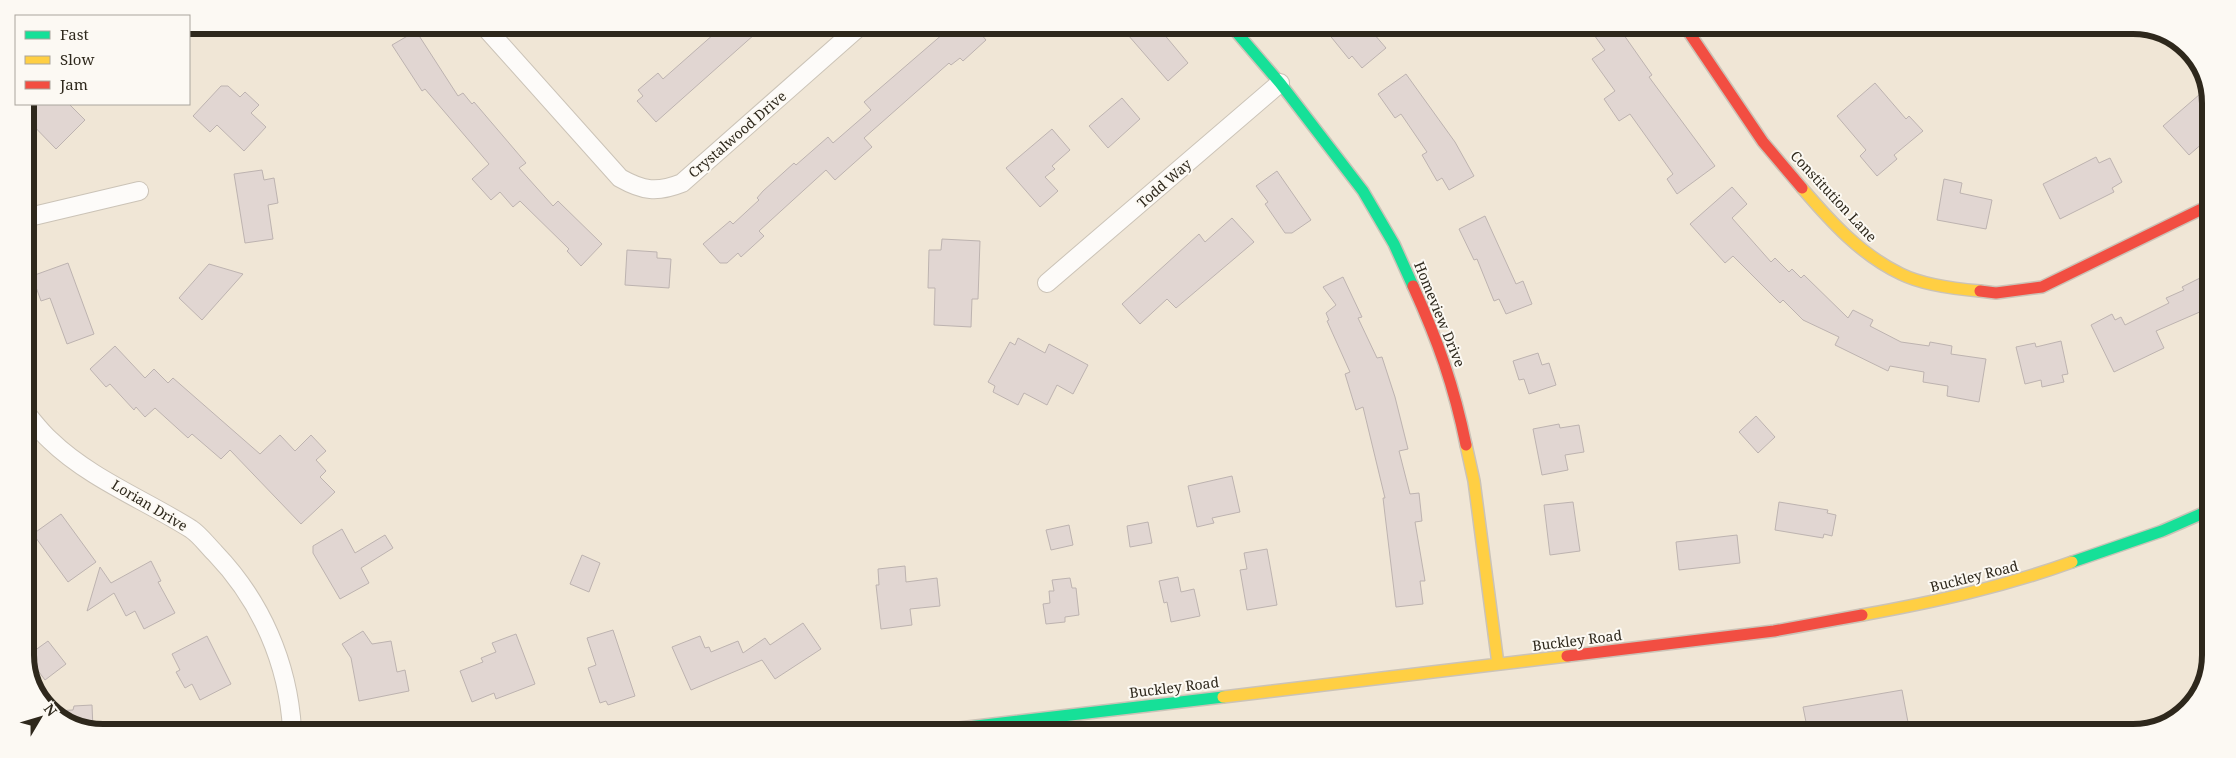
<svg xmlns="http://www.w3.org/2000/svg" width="2236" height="758" viewBox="0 0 2236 758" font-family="'Noto Serif',serif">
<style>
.building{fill:#e1d6d2;stroke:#bdb3b0}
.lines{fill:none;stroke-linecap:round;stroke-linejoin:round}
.street-casing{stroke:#cbc3b7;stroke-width:20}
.fast-casing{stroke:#cbc3b7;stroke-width:14}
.slow-casing{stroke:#cbc3b7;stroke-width:14}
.jam-casing{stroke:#cbc3b7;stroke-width:14}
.street{stroke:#fdfbf9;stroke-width:18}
.fast{stroke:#16e098;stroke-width:11}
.slow{stroke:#ffcf43;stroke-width:11}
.jam{stroke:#f24e42;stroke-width:11}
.labels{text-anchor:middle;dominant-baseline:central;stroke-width:4;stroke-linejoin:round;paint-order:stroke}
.street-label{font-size:14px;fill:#2e281c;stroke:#fcf9f3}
.rim{fill:none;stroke:#2e281c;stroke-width:6}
</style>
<rect width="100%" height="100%" fill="#f0e6d6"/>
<path class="building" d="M723 26H764L656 122 637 101 643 96 638 90 658 73 663 79Z
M951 27H975L986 40 963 61 960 58 951 65 949 63 864 138 872 147 835 180 826 170 759 231 764 236 741 257 738 253 727 263H720L703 244 730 221 733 224 759 200 757 198 763 191 794 163 796 165 828 137 833 143 871 110 864 102Z
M1137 27H1158L1188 63 1168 81 1128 35Z
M1323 27H1368L1386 48 1362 68 1352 56 1349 59Z
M1589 28H1619L1652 75 1649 77 1715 166 1677 194 1667 179 1673 174 1630 114 1619 121 1604 99 1615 91 1592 59 1605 50Z
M416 31 458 96 463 93 472 104 474 102 526 163 519 168 553 206 558 201 602 244 581 266 567 251 569 249 520 201 513 207 500 192 491 200 472 179 489 164 425 89 422 91 392 45Z
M1406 74 1455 142 1474 176 1449 190 1442 178 1437 181 1422 155 1427 152 1401 114 1395 118 1378 94Z
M1875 83 1906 119 1909 116 1923 131 1894 155 1897 159 1877 176 1860 156 1866 150 1837 116Z
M221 86H228L240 97 245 92 259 105 251 113 266 127 244 151 217 125 210 132 193 116Z
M2207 88 2211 97V136L2189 155 2163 126Z
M1122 98 1140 119 1108 148 1089 126Z
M25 104H69L85 120 56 149 25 117Z
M1052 129 1070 150 1052 166 1055 169 1045 177 1058 191 1040 207 1006 168Z
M2096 157 2099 163 2110 158 2122 182 2112 188 2114 192 2060 219 2043 184Z
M262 170 264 180 274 178 278 203 268 205 273 239 245 243 234 174Z
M1277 171 1311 220 1292 233H1285L1265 204 1268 202 1256 186Z
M1944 179 1962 183 1960 193 1992 200 1986 229 1937 220Z
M1732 187 1747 204 1732 218 1771 262 1775 258 1789 272 1792 269 1801 278 1804 275 1848 318 1853 310 1873 320 1870 326 1901 342 1929 346 1930 342 1952 346 1951 354 1986 359 1979 402 1947 396 1948 386 1923 382 1924 372 1890 366 1888 371 1835 345 1839 337 1803 320 1783 300 1780 303 1733 256 1725 263 1690 224Z
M1485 216 1516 284 1523 281 1532 304 1506 314 1499 299 1494 301 1477 259 1474 260 1459 229Z
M1232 218 1254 242 1176 308 1167 299 1140 324 1122 304 1199 234 1205 242Z
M942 239 980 241 978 299H972L971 327 934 325 935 288H928L929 250H941Z
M627 250 657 252V258L671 259 669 288 625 285Z
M68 263 94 334 67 344 50 298 41 301 32 276Z
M209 264 243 274 202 320 179 298Z
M2210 273 2209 308 2156 331 2164 348 2114 372 2091 325 2112 314 2115 320 2121 317 2125 325 2169 303 2166 298 2184 290 2182 287Z
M1343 277 1362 317 1358 318 1377 358 1382 357 1395 397 1408 449 1399 451 1410 494 1419 493 1422 521 1415 522 1425 581H1420L1423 604 1396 607 1383 498H1385L1363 407 1356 410 1345 374 1350 372 1327 321 1329 320 1326 313 1336 305 1323 287Z
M1018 338 1045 353 1049 344 1088 365 1073 394 1057 385 1047 405 1024 393 1018 405 993 392 995 386 988 382 1010 342 1015 345Z
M2061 341 2068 374 2062 375 2064 382 2042 387 2041 380 2025 384 2016 347 2035 343 2036 347Z
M115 346 145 378 154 369 168 383 173 378 260 454 280 435 295 451 311 435 326 451 316 460 326 471 320 477 335 492 301 524 230 450 221 459 192 434 188 438 155 408 145 417 136 407 134 410 110 384 106 387 90 369Z
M1538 353 1542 365 1549 363 1556 385 1529 394 1524 379 1519 380 1513 361Z
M1756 416 1775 437 1758 453 1739 432Z
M1559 424 1560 428 1579 425 1584 452 1565 455 1568 470 1542 475 1533 429Z
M1232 476 1240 512 1212 518 1214 523 1197 527 1188 486Z
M1573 502 1580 551 1550 555 1544 505Z
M1779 502 1828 510 1827 513 1836 515 1832 536 1824 534 1823 538 1775 530Z
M61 514 96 562 68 582 33 534Z
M1148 522 1152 543 1130 547 1127 526Z
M1069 525 1073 545 1051 550 1046 530Z
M342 529 355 553 385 535 393 548 361 568 369 583 340 599 313 553V546Z
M1737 535 1740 563 1679 570 1676 542Z
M1267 549 1277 605 1247 610 1240 570 1247 569 1244 553Z
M582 555 600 563 589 592 570 584Z
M151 561 161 581 158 582 175 613 144 629 135 611 126 616 114 593 87 611 100 567 111 583Z
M905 566 906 582 937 578 940 606 910 609 912 625 881 629 876 585H879L878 569Z
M1178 577 1181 592 1194 589 1200 616 1171 622 1167 602 1164 603 1159 581Z
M1070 578 1072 588H1076L1079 615 1065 617V622L1046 624 1043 604 1050 603 1049 591H1054L1052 580Z
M803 623 821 649 775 679 762 660 691 690 672 647 700 636 705 648 709 647 711 652 738 641 743 653 765 638 770 645Z
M613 630 635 696 608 705 606 701 600 703 588 668 596 665 587 638Z
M363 631 372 644 391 641 397 672 405 670 409 691 359 701 351 658 342 644Z
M516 634 535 684 496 699 494 693 472 702 460 671 483 662 481 658 496 652 492 643Z
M207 636 231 684 200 700 192 684 185 688 176 672 180 670 172 654Z
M48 641 66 664 45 680 27 656Z
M1902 690 1910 733 1808 732 1803 707Z
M92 705 93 729H78L53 711 73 710 74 706Z"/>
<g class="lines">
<g class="street-casing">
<path id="street" d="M484 26 620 178C643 191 657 193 682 183L860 26
M25 218 139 191
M1047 283 1280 83
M25 412C33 421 41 432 50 440 89 478 145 500 191 529 200 535 207 545 215 553 261 601 288 663 292 729"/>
</g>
<g class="fast-casing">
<path id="fast" d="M1232 27 1280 83 1363 191 1394 244 1413 286
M2072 562 2162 531 2208 511
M934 731 1223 697"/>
</g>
<g class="slow-casing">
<path id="slow" d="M1802 188C1831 222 1861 255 1901 274 1923 285 1956 289 1980 291
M1466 445 1474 481 1498 664
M1862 615C1934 602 2003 587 2072 562
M1223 697 1567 656"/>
</g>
<g class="jam-casing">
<path id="jam" d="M1686 28 1763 142 1802 188
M1413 286C1438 341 1454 386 1466 445
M1980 291 1996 293 2042 287 2210 205
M1567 656 1774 631 1862 615"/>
</g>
<use href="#street" class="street"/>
<use href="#fast" class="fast"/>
<use href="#slow" class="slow"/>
<use href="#jam" class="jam"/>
</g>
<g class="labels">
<g class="street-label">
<text transform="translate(737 134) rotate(-41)">Crystalwood Drive</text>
<text transform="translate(1164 183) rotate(-41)">Todd Way</text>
<text transform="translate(1834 196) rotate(47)">Constitution Lane</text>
<text transform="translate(1440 314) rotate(68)">Homeview Drive</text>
<text transform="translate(150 505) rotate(31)">Lorian Drive</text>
<text transform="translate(1974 576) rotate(-14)">Buckley Road</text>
<text transform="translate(1577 640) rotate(-7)">Buckley Road</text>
<text transform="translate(1174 687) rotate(-7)">Buckley Road</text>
</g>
</g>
<path d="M0 0H2236V758H0ZM103 34H2133A69 69 0 0 1 2202 103V655A69 69 0 0 1 2133 724H103A69 69 0 0 1 34 655V103A69 69 0 0 1 103 34Z" fill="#fcf9f3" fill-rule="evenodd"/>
<path class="rim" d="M103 34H2133A69 69 0 0 1 2202 103V655A69 69 0 0 1 2133 724H103A69 69 0 0 1 34 655V103A69 69 0 0 1 103 34Z"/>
<rect x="15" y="15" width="175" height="90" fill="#fcf9f3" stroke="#aaa59d"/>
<rect x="25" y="31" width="25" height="8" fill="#16e098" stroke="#aaa59d"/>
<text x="60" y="40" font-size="15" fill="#2e281c">Fast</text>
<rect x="25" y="56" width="25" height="8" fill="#ffcf43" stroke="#aaa59d"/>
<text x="60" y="65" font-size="15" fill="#2e281c">Slow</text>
<rect x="25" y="81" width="25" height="8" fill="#f24e42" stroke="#aaa59d"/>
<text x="60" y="90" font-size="15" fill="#2e281c">Jam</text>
<g transform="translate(40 718) rotate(52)" stroke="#fcf9f3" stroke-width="4" paint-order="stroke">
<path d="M0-4L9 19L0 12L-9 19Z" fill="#2e281c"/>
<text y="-8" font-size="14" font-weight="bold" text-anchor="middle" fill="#2e281c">N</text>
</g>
</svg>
